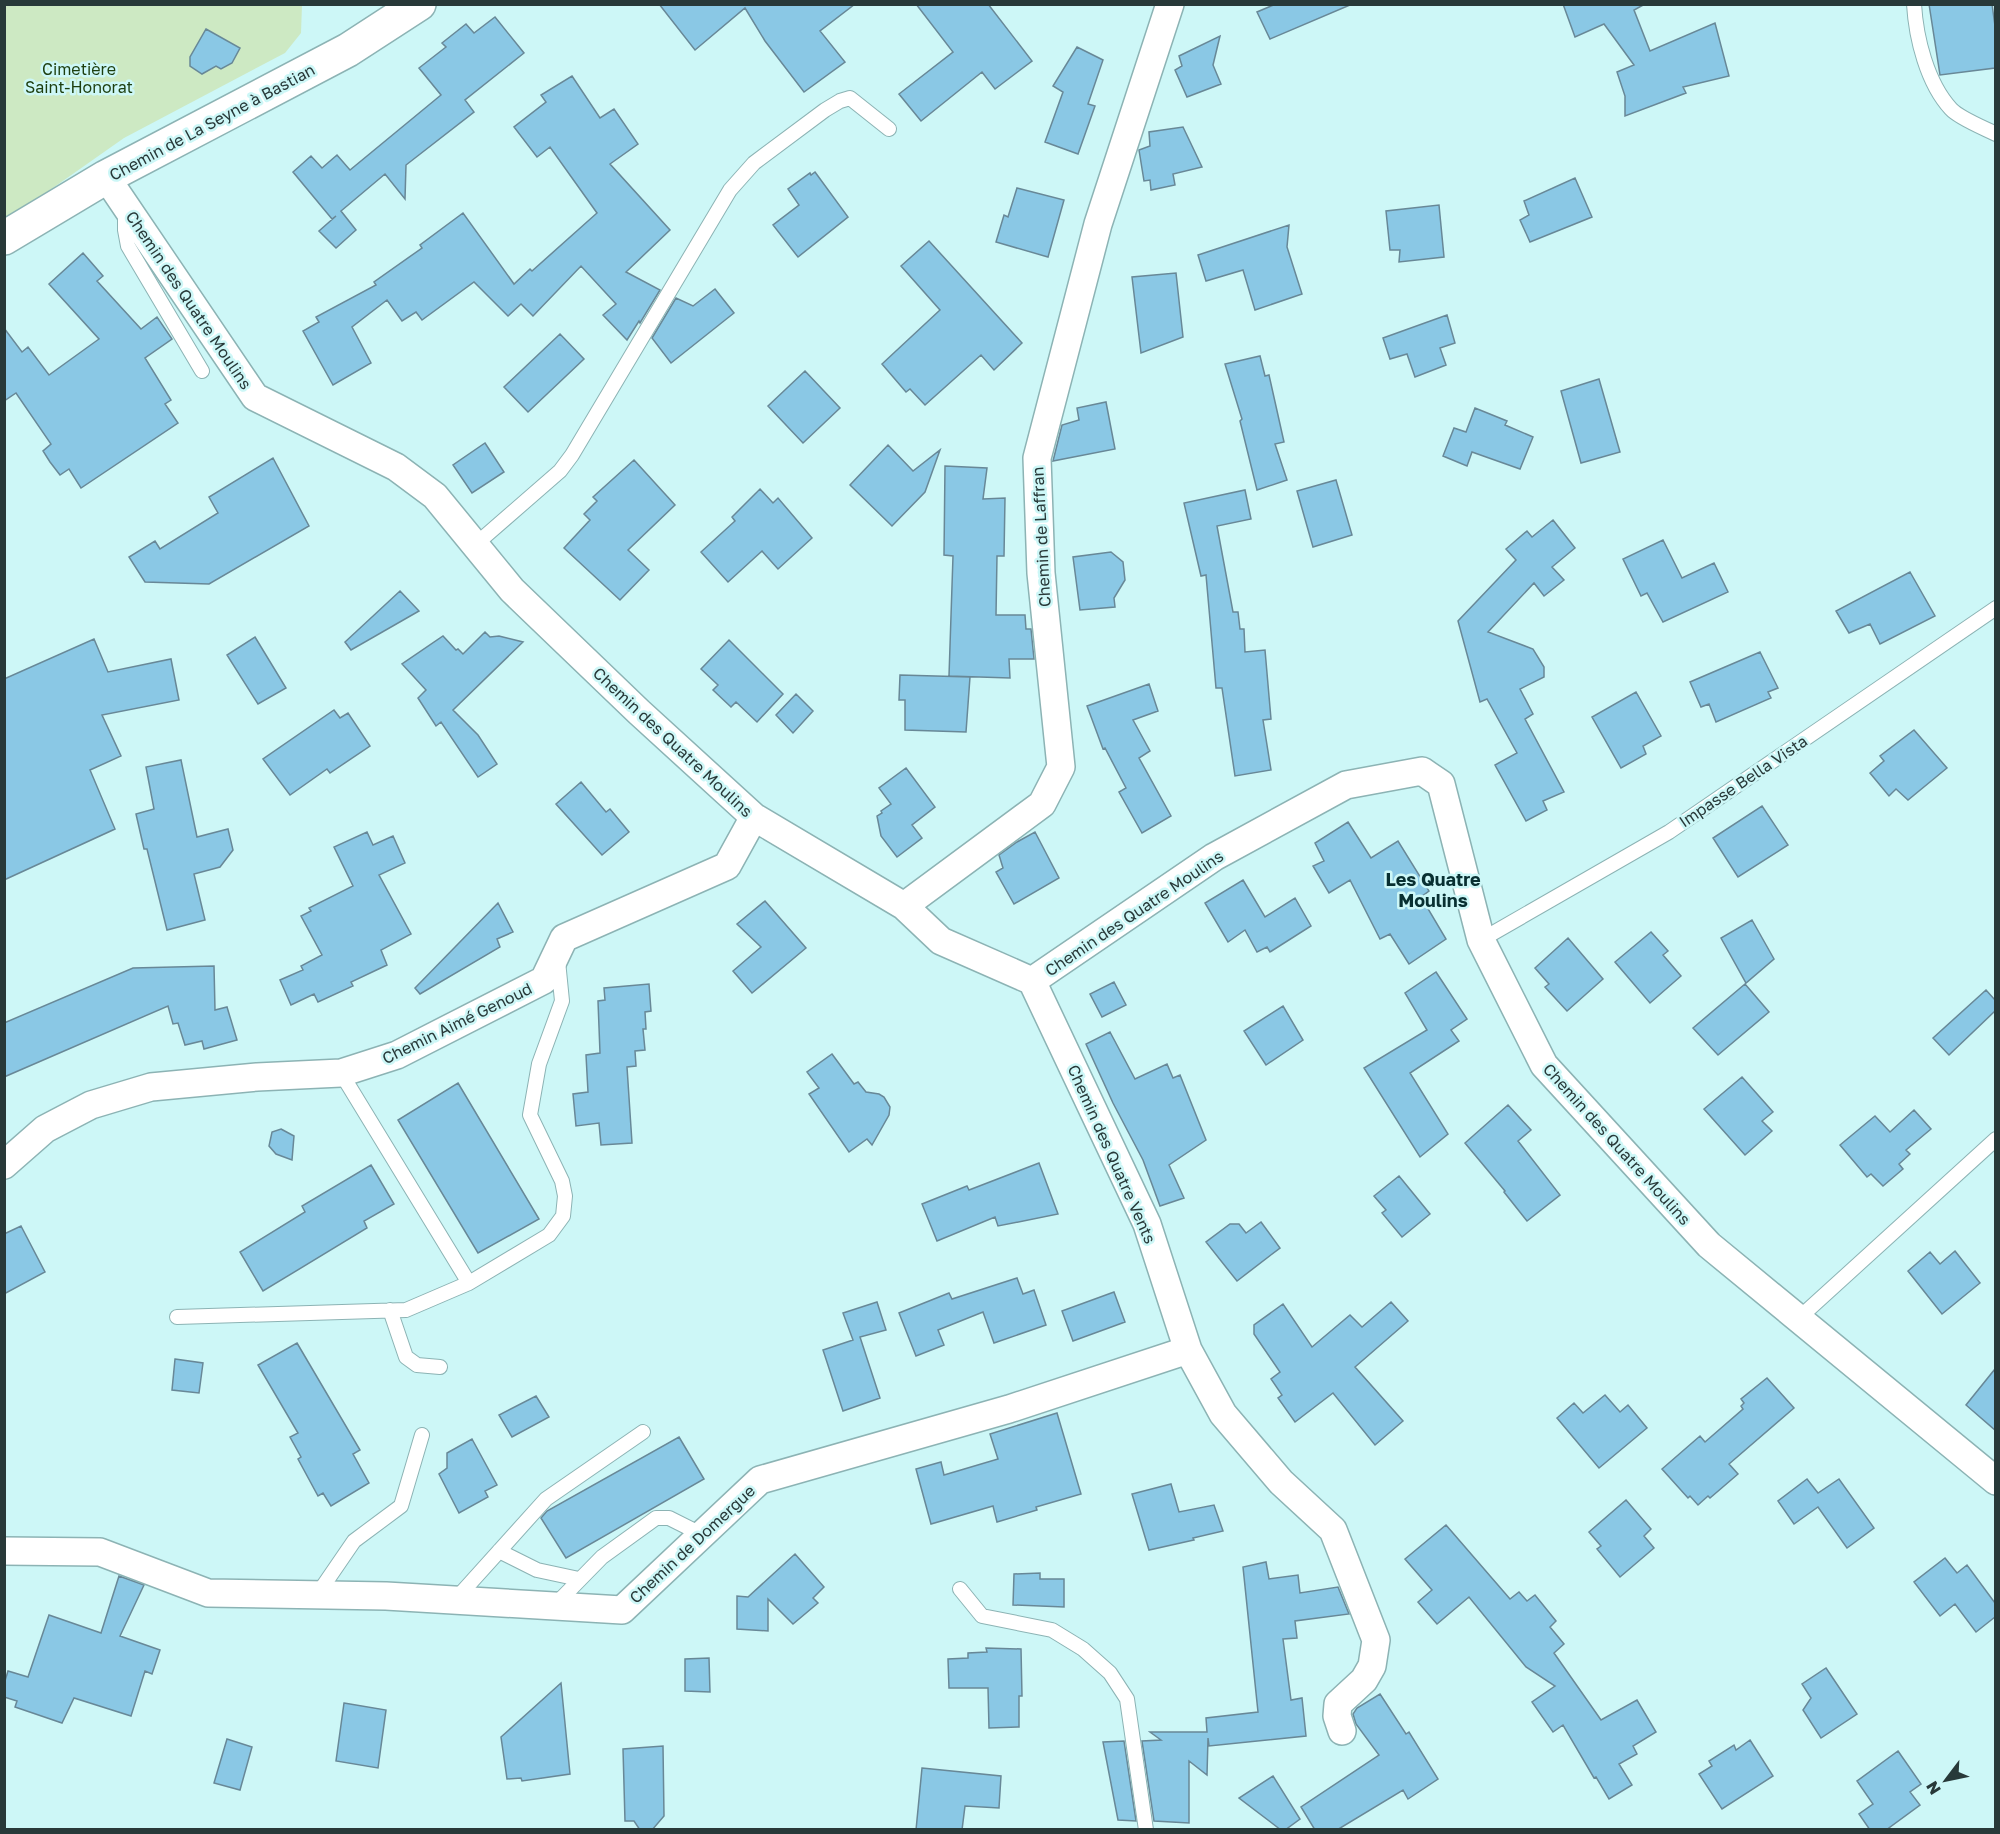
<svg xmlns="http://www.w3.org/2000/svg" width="2000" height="1834" viewBox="0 0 2000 1834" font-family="'Golos Text',sans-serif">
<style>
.green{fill:#cde9c3}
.building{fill:#8ac8e5;stroke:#688897;stroke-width:1.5}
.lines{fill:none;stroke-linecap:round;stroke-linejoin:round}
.service-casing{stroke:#8cb3b4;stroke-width:16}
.minor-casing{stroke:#8cb3b4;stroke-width:30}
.tertiary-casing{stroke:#8cb3b4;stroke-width:36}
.service{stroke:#fff;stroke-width:14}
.minor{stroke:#fff;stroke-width:27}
.tertiary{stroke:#fff;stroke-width:33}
.labels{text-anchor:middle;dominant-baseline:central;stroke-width:5;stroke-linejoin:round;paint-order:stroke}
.park-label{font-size:16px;fill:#1d3e0e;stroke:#cdf7f7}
.street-label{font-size:16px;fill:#283939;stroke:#cdf7f7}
.neighbourhood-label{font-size:18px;font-weight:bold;fill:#093032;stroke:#cdf7f7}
</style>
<rect width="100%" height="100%" fill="#cdf7f7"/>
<path class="green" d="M4 5H302L301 33 285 53 124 138 13 216 5 218Z"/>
<path class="building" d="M659 4H855L820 31 845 62 804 92 765 41 745 8 695 50Z
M916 4H988L1032 61 995 89 982 72 921 121 899 94 953 52Z
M1276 4H1350V5L1270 39 1257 12Z
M1563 4H1645L1634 10 1650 51 1715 23 1729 76 1683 87 1686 93 1625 116V96L1617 72 1634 65 1604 24 1575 37Z
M1929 4H1992L1995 26V68L1940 75Z
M495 17 524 53 465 100 474 112 406 165 405 199 385 174 341 211 356 230 336 248 319 231 336 216 332 219 293 172 311 156 322 168 337 155 350 170 441 95 419 68 446 47 442 43 466 24 474 33Z
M206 29 240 48 232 63 221 69 216 66 202 74 190 66V57Z
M1220 36 1213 65 1221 84 1187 97 1175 70 1182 66 1179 56Z
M1077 47 1103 60 1088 104 1095 106 1078 154 1045 142 1063 92 1053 86Z
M572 76 600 118 614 109 638 144 610 164 670 230 626 272 660 290 640 323 639 321 627 340 603 315 616 304 581 266 533 316 521 304 508 316 474 282 422 320 416 312 402 321 387 300 352 327 371 363 333 385 303 331 319 322 316 317 376 285 374 282 422 248 420 245 463 213 514 284 530 269 532 271 597 213 550 147 537 157 514 127 546 102 541 95Z
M1183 127 1202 167 1173 174 1175 185 1151 190 1150 180 1144 181 1139 150 1150 146 1149 132Z
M815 172 848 217 798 257 773 225 799 205 788 189 810 173 811 175Z
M1575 178 1592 217 1530 242 1520 220 1529 215 1524 201Z
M1017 188 1064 200 1048 257 996 242 1004 215 1008 217Z
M1439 205 1444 257 1399 262 1400 250H1390L1386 211Z
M1289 225 1287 247 1302 294 1255 310 1243 270 1206 281 1198 255Z
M929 241 1022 343 994 370 981 355 925 405 910 389 906 392 882 364 940 310 901 266Z
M83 253 103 276 97 281 141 329 157 317 172 339 145 358 171 400 165 404 178 423 81 488 69 469 60 475 50 462 43 451 51 444 16 393 4 401V328L22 352 28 347 49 375 99 339 49 284Z
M1176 273 1183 337 1141 353 1132 277Z
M715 289 734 313 671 363 652 338 676 298 693 306Z
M1447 315 1455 343 1440 348 1446 365 1415 377 1407 354 1390 359 1383 338Z
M560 334 584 359 528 412 504 387Z
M1260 356 1265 376 1269 375 1284 442 1275 444 1287 480 1257 490 1240 421 1242 419 1225 364Z
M805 371 840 408 803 443 768 406Z
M1599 379 1620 452 1581 463 1561 391Z
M1106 402 1115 449 1053 461 1062 425 1079 420 1077 408Z
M1475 408 1507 421 1505 425 1533 437 1520 469 1472 452 1467 466 1443 456 1454 428 1466 432Z
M485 443 504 472 472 493 453 465Z
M888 445 913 471 940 450 925 492 892 526 850 485Z
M273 458 309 526 209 584 145 582 129 557 155 541 160 549 218 513 209 497Z
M634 460 675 505 628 550 649 570 620 600 564 548 590 520 584 514 597 501 593 497Z
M945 466 987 468 983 499 1005 498 1004 556H997L996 615H1025L1026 629H1031L1034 659H1009L1010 678 949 676 953 556 944 555Z
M1336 480 1352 535 1313 547 1297 491Z
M760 489 773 503 778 498 812 538 778 569 762 551 728 582 701 552 735 521 732 517Z
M1245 490 1251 519 1217 526 1233 612H1238L1240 629H1244L1245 652 1265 650 1271 719 1263 720 1271 770 1235 776 1222 688H1216L1206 575 1201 576 1184 503Z
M1553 520 1575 548 1552 567 1564 580 1544 596 1534 583 1488 632 1533 649 1544 667V677L1520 689 1533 714 1525 719 1564 792 1543 801 1547 810 1526 821 1495 765 1517 753 1487 699 1480 702 1458 621 1516 560 1506 549 1527 531 1532 537Z
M1663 540 1682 578 1714 563 1728 592 1663 622 1647 593 1641 596 1623 559Z
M1111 552 1123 562 1125 580 1114 598 1115 607 1080 610 1073 557Z
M1910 572 1935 616 1880 644 1870 624 1849 633 1836 611Z
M400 591 419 611 351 650 345 642Z
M485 632 490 637 499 636 523 642 453 710 478 735 497 764 478 777 441 722 436 726 418 698 426 690 402 664 443 636 456 650 458 649 463 654Z
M255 637 286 688 258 704 227 655Z
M94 639 108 672 171 659 179 700 102 715 121 756 90 770 115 829 4 880V679Z
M729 640 783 694 757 722 736 702 731 707 713 690 718 685 701 669Z
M1760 652 1778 688 1768 692 1771 698 1716 722 1709 704 1701 707 1690 682Z
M900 675 970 677 966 732 905 730V700H899Z
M1149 684 1158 711 1133 720 1150 751 1139 758 1171 816 1142 833 1119 792 1126 788 1105 748 1103 749 1087 706Z
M1636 692 1661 736 1643 746 1646 754 1621 768 1592 717Z
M796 694 813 711 793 733 776 715Z
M334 710 340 718 348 713 370 746 330 773 327 769 290 795 263 759Z
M1914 730 1947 768 1908 800 1896 789 1889 796 1870 773 1884 761 1880 756Z
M181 760 197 837 228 829 233 850 220 867 194 874 205 920 167 930 147 849H144L136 814 154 809 146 767Z
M906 768 935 807 912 825 922 838 897 857 881 836 877 816 882 813 881 811 891 804 879 788Z
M581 782 606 812 610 809 629 832 602 855 556 804Z
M1762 806 1788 845 1738 877 1713 838Z
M1348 822 1371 858 1398 841 1429 891 1421 897 1446 939 1409 964 1390 934 1380 939 1350 880 1329 893 1313 866 1324 861 1315 843Z
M367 832 373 845 393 836 405 863 379 875 411 934 381 950 387 965 351 982 353 986 318 1002 314 994 291 1005 280 980 303 970 301 966 322 955 301 916 311 911 309 908 353 886 334 847Z
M1035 832 1059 878 1014 904 996 872 1003 868 999 855 1017 842Z
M1243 880 1265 917 1295 898 1311 926 1270 952 1267 947 1257 952 1245 930 1228 942 1205 903Z
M765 901 806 948 752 993 733 971 761 947 737 924Z
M498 903 513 932 497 939 500 947 420 994 415 988Z
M1752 920 1774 959 1746 983 1721 938Z
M1651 932 1668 951 1663 955 1681 976 1650 1003 1615 962Z
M1568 938 1603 979 1567 1011 1545 987 1549 984 1535 968Z
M214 966 215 1010 227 1007 237 1040 204 1049 202 1041 185 1045 178 1023 173 1024 168 1006 4 1077V1023L133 968Z
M1436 972 1467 1019 1451 1030 1459 1041 1410 1073 1448 1134 1420 1157 1364 1068 1427 1030 1405 993Z
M1114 982 1126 1005 1102 1017 1090 994Z
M649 984 651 1011 645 1012 646 1029H643L645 1050 635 1051 636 1066 627 1067 632 1143 601 1145 599 1123 576 1126 573 1094 588 1092 586 1055 600 1053 598 1001 605 1000 604 988Z
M1745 984 1769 1012 1718 1055 1693 1028Z
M1986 990 1995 1000V1011L1949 1055 1933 1038Z
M1283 1006 1303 1040 1266 1065 1244 1031Z
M1110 1032 1135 1079 1167 1064 1173 1078 1180 1075 1206 1140 1169 1165 1184 1198 1160 1206 1143 1160 1113 1103 1086 1044Z
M832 1054 854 1084 858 1082 866 1092 879 1094 884 1097 890 1107 889 1115 872 1145 867 1139 849 1152 809 1094 819 1088 807 1072Z
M1742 1077 1773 1112 1762 1121 1772 1131 1745 1155 1704 1109Z
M458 1083 539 1219 478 1253 398 1120Z
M1508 1105 1531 1130 1518 1141 1560 1195 1527 1221 1504 1192 1505 1191 1465 1143Z
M1914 1110 1931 1129 1906 1150 1910 1154 1899 1164 1903 1169 1883 1186 1871 1174 1867 1177 1840 1145 1875 1116 1890 1132Z
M281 1129 294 1136 292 1160 276 1154 269 1146 272 1132Z
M1039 1163 1058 1214 998 1226 995 1217 937 1241 922 1204 967 1186 969 1190Z
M371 1165 394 1204 364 1221 367 1228 263 1291 240 1252 305 1212 302 1206Z
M1399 1176 1430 1214 1402 1237 1382 1213 1386 1210 1374 1196Z
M1261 1222 1280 1248 1237 1281 1206 1242 1230 1224H1239L1246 1233Z
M21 1226 45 1272 4 1294V1234Z
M1955 1251 1980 1283 1942 1314 1908 1271 1930 1252 1940 1264Z
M1017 1278 1023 1294 1034 1290 1046 1325 994 1343 983 1312 938 1330 944 1345 916 1356 899 1313 949 1293 952 1299Z
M1114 1292 1125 1322 1073 1341 1062 1311Z
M877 1302 886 1330 860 1337 880 1398 843 1411 823 1350 853 1340 843 1313Z
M1391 1302 1408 1321 1355 1367 1403 1421 1375 1445 1333 1393 1295 1422 1278 1398 1282 1395 1271 1379 1280 1372 1254 1334V1325L1283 1304 1312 1347 1350 1315 1362 1327Z
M297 1343 360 1450 353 1454 369 1483 331 1506 323 1493 318 1496 298 1459 301 1457 290 1437 298 1433 258 1365Z
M175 1359 203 1363 199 1393 172 1390Z
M1995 1369V1430L1966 1405Z
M1767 1378 1794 1408 1729 1464 1738 1474 1710 1498 1708 1496 1698 1505 1690 1496 1688 1498 1662 1469 1700 1436 1705 1442 1743 1409 1741 1406 1744 1403 1741 1399Z
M1605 1395 1620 1412 1628 1405 1647 1428 1599 1468 1557 1418 1574 1403 1583 1413Z
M536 1396 549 1417 512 1437 499 1415Z
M1057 1413 1081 1494 1036 1507 1037 1510 997 1522 993 1506 931 1524 916 1469 941 1462 944 1475 998 1459 990 1434Z
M679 1437 704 1479 566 1558 541 1518 547 1511Z
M472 1439 497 1485 485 1491 488 1497 459 1513 439 1474 447 1468V1453Z
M1807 1479 1818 1493 1839 1479 1874 1528 1847 1548 1818 1507 1794 1524 1778 1501Z
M1171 1484 1179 1512 1214 1505 1223 1531 1193 1538 1194 1540 1149 1550 1132 1494Z
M1626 1500 1651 1529 1644 1536 1654 1548 1620 1577 1597 1549 1601 1546 1589 1532Z
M1446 1525 1510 1599 1519 1592 1527 1601 1535 1595 1556 1621 1550 1627 1564 1644 1554 1653 1601 1720 1637 1700 1656 1732 1633 1746 1637 1754 1619 1764 1632 1785 1609 1799 1596 1777 1594 1778 1563 1725 1553 1732 1532 1702 1555 1686 1526 1667 1469 1597 1437 1624 1418 1602 1432 1590 1405 1559Z
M795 1554 824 1587 813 1598 818 1603 793 1624 768 1599V1631L737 1629V1596L748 1597Z
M1945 1558 1957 1573 1967 1565 1995 1603V1617L1976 1632 1955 1604 1940 1616 1914 1582Z
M1266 1562 1269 1579 1298 1575 1300 1593 1338 1587 1349 1614 1295 1621 1297 1638 1283 1639 1291 1700 1302 1698 1306 1736 1209 1746 1208 1738 1207 1775 1189 1761V1823L1154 1821 1142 1741 1161 1740 1150 1732H1207L1206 1718 1258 1712 1243 1567Z
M1040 1573V1579H1064V1607L1013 1605 1014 1574Z
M119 1576 144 1585 120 1636 160 1650 152 1674 145 1671 131 1716 74 1698 62 1723 15 1707 17 1701 4 1697V1684L8 1671 28 1677 49 1615 101 1633Z
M986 1648 1021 1649 1022 1696H1019V1727L989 1728 988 1688H949L948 1659 968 1658V1653L987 1652Z
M709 1658 710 1692 685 1691V1659Z
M1826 1668 1857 1714 1821 1738 1803 1710 1811 1698 1802 1684Z
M561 1683 570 1774 522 1781 521 1778 507 1779 501 1737Z
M1380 1694 1406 1734 1409 1732 1438 1779 1408 1799 1403 1790 1337 1830H1315L1301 1807 1379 1755 1356 1724 1353 1714 1357 1708Z
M344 1703 386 1710 378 1768 336 1761Z
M227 1739 252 1747 240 1790 214 1783Z
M1750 1740 1773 1776 1722 1809 1699 1774 1712 1766 1709 1761 1734 1745 1736 1750Z
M1124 1741 1136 1821 1118 1820 1103 1742Z
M663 1746 664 1816 652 1830H640L634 1821H625L623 1749Z
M1898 1751 1921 1784 1910 1792 1920 1805 1886 1830H1870L1859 1814 1873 1804 1857 1781Z
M922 1768 1001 1776 999 1808 965 1806 962 1830H916Z
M1273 1776 1300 1819 1285 1830H1281L1239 1798Z"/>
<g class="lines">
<g class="service-casing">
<path id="service" d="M1914 4C1916 38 1927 83 1951 109 1959 118 1984 128 1996 134
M125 211V230L128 246 202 371
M475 545 560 471 572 455 730 190 754 163 825 110 840 101 850 98 889 129
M1481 940 1669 832 1996 608
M341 1073 469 1283
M390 1310 406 1357 417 1365 440 1367
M177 1317 406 1310 469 1283 549 1235 563 1216 565 1196 562 1181 530 1115 539 1064 562 1001 558 961
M1798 1319 1996 1139
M499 1551 537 1570 579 1579
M960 1589 982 1616 1052 1630 1083 1649 1110 1673 1127 1699 1146 1830
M317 1595 354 1541 401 1506 422 1435
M455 1600 546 1499 643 1432
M554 1606 602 1557 656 1518H669L703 1535"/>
</g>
<g class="minor-casing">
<path id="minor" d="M106 177 255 397 396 467 435 496 512 590 639 712 754 817 904 906 941 941 1032 981
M904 906 1042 804 1061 767 1041 573 1037 458 1098 224 1170 4
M1032 981 1214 857 1346 785 1422 771 1441 784 1481 940 1544 1065 1709 1245 1996 1481
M1032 981 1147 1224 1188 1350 1223 1414 1281 1482 1333 1530 1376 1640 1372 1666 1364 1680 1338 1704 1337 1716 1342 1731
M4 1165 45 1129 91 1105 151 1087 257 1077 341 1073 397 1055 544 980 564 938 727 866 754 817
M4 1551 100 1552 208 1593 386 1596 622 1610 760 1480 1009 1409 1188 1350"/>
</g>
<g class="tertiary-casing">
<path id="tertiary" d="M4 238 106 177 348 50 419 4"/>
</g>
<use href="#service" class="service"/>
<use href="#minor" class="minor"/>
<use href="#tertiary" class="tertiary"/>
</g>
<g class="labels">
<g class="park-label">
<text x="79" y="69">Cimetière<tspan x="79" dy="18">Saint-Honorat</tspan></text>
</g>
<g class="street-label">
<text transform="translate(212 122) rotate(-28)">Chemin de La Seyne à Bastian</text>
<text transform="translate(189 300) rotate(56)">Chemin des Quatre Moulins</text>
<text transform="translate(1041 537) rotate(-93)">Chemin de Laffran</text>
<text transform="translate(673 742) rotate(43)">Chemin des Quatre Moulins</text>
<text transform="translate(1743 781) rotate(-34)">Impasse Bella Vista</text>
<text transform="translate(1134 913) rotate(-34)">Chemin des Quatre Moulins</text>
<text transform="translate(457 1023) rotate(-26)">Chemin Aimé Genoud</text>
<text transform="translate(1617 1144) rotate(48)">Chemin des Quatre Moulins</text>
<text transform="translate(1112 1154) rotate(66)">Chemin des Quatre Vents</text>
<text transform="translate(692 1544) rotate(-43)">Chemin de Domergue</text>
</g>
<g class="neighbourhood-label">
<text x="1433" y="879">Les Quatre<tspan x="1433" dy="21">Moulins</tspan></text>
</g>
</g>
<rect width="2000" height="1834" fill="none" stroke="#283939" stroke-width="12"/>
<g transform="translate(1946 1780) rotate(238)" stroke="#cdf7f7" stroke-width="4.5" paint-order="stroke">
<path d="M0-4.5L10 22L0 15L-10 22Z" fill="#283939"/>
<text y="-9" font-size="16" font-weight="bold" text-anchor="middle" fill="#283939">N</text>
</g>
</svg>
